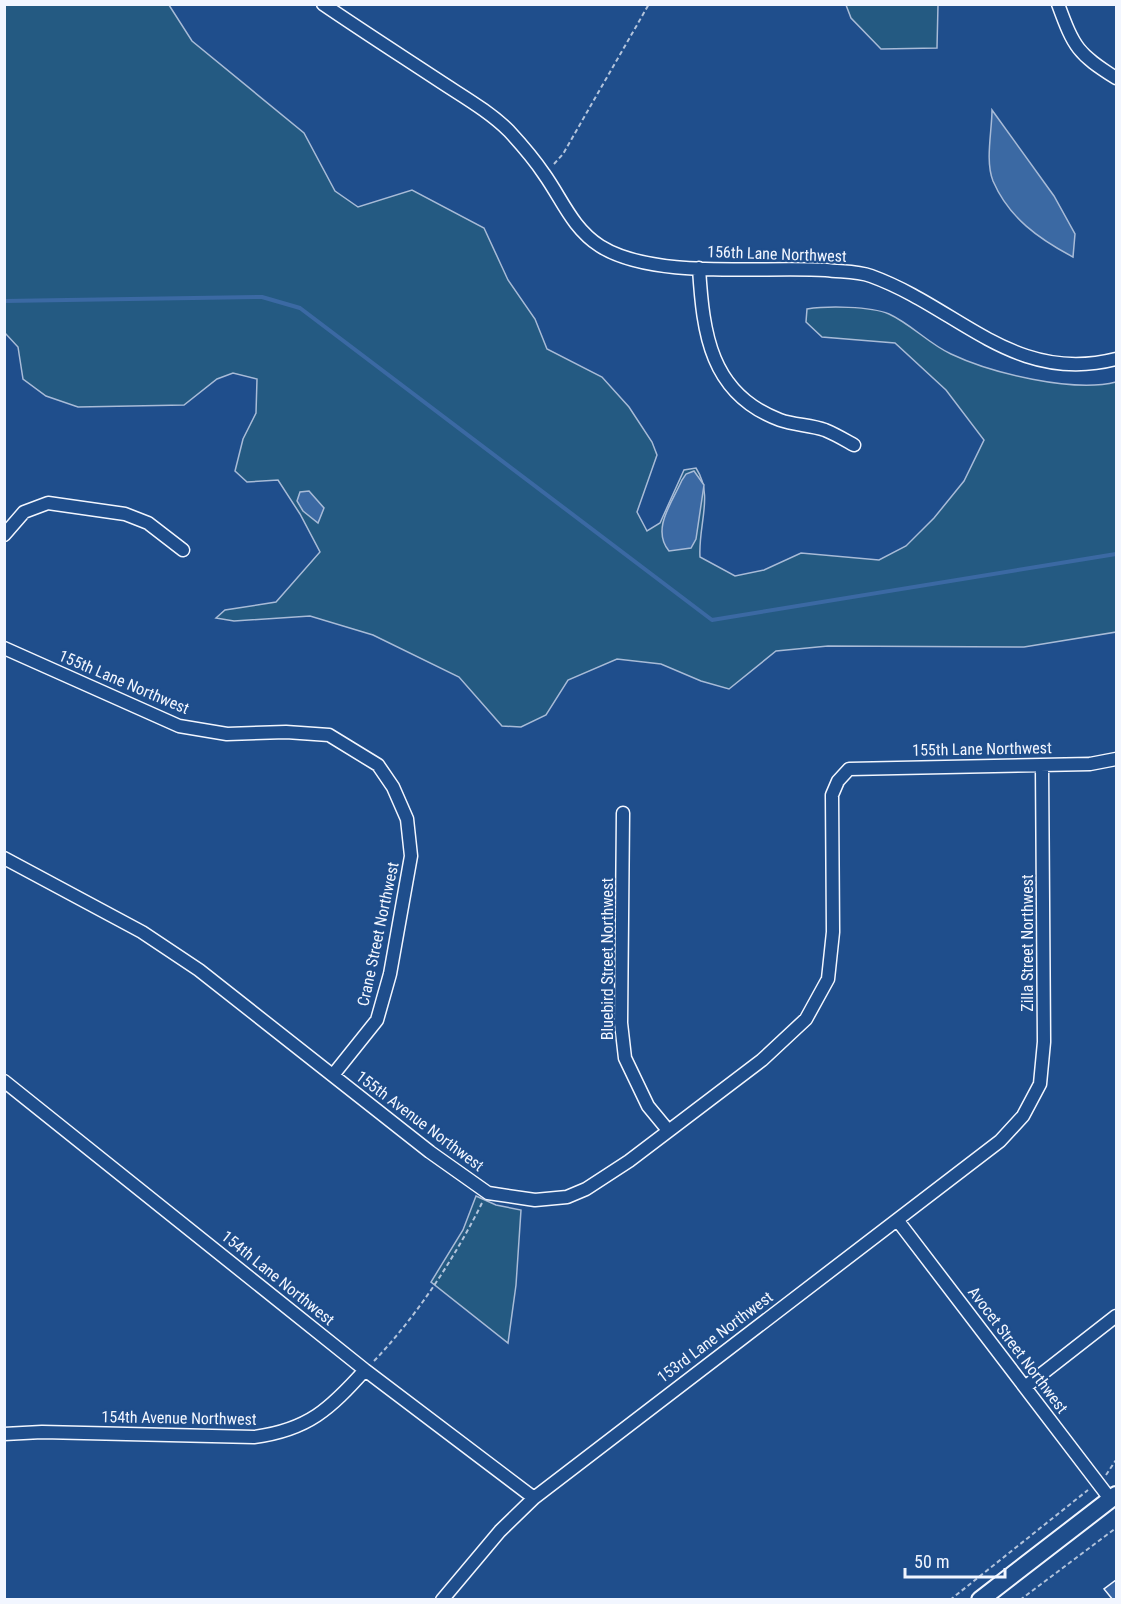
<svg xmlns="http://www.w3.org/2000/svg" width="1121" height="1604" viewBox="0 0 1121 1604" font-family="'Roboto Condensed',sans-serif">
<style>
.green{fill:#245a82;stroke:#a8bbd7;stroke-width:1.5}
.water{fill:#3b69a3;stroke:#a8bbd7;stroke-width:1.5}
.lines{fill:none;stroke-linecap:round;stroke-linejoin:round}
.stream{stroke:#3b69a3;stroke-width:4}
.building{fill:#3563a3;stroke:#f2f6ff;stroke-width:1.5}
.street-casing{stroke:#f2f6ff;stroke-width:15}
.secondary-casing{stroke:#f2f6ff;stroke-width:20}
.path{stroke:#b3c4dc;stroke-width:2;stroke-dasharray:4.5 3;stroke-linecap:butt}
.street{stroke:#1f4e8c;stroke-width:12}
.secondary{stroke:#1f4e8c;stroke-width:16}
.labels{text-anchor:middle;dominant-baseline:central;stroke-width:4.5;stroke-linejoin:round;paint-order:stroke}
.street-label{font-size:16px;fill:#f2f6ff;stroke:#1f4e8c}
</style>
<rect width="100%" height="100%" fill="#1f4e8c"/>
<path class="green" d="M5 5H169L192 41 304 133 335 191 358 207 412 190 484 228 508 280 535 319 547 349 602 377 629 407 652 442 657 455 637 512 647 531 660 523 684 470 696 468C714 496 698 524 700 557L735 576 764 570 801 553 879 560 906 546 934 518 964 481 984 440 946 390 895 343 822 337 806 322 807 309C827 306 870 306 889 314 911 324 929 344 951 354 991 373 1073 393 1116 382V632L1024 647 828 646 776 651 729 689 701 681 661 664 617 659 568 680 546 715 521 727 502 726 459 677 373 635 310 616 234 621 216 618 225 610 276 602 320 552 300 514 278 480 247 482 235 471 243 439 256 413 257 379 233 373 217 379 184 405 78 407 46 396 23 379 18 347 5 333Z
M846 5H938L937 48 881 49 851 18Z
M476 1196 496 1205 521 1210 516 1285 508 1343 431 1282 463 1230Z"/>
<path class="water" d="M992 110 1054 196 1075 234 1073 257C1039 239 1009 218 993 181 985 161 992 131 992 110Z
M694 471 704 485 696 539 691 548 669 551C651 529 672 503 682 480L686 474Z
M309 491 324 508 318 523 303 511 297 501 300 492Z"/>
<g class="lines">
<path class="stream" d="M4 301 262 297 300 308 712 620 1116 554"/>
</g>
<path class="building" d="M1116 1580V1600H1113L1104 1589Z"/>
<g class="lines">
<g class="street-casing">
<path id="street" d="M323 4C361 30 400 55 438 80 462 96 489 111 509 131 521 144 534 159 544 174 562 199 572 228 600 246 654 280 762 266 826 270 841 272 857 271 871 276 959 308 1014 385 1116 359
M1058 4C1074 48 1078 54 1116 78
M699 268C703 333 710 394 780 420 794 425 811 425 825 430 835 434 845 440 854 445
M4 535 24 512 48 503 125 514 148 523 183 550
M4 648 179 726 227 734 286 732 329 735 378 765 393 787 407 819 411 856 390 974 377 1020 333 1075
M623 813 621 1023 625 1058 648 1106 667 1129
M4 858 142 932 199 970 430 1152 488 1193 535 1200 567 1197 586 1189 629 1161 762 1060 806 1019 828 979 833 932 832 795 838 781 849 769 1090 764 1116 759
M4 1081 365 1370 534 1498
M898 1221 1111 1500
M1025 1387 1116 1316
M4 1434 42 1432 254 1437C308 1430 330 1409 365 1370
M442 1600 500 1531 534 1498 1000 1141 1023 1116 1040 1084 1044 1042 1042 765"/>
</g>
<g class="secondary-casing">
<path id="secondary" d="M980 1600 1116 1495"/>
</g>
<path class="path" d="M554 164 563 154 649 4
M374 1361C417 1316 454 1259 482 1203
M1106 1475 1116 1460
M950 1600 1088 1490
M1020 1600 1116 1528"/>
<use href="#street" class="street"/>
<use href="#secondary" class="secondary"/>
</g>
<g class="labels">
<g class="street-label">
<text transform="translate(777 254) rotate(2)">156th Lane Northwest</text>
<text transform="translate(124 682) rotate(23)">155th Lane Northwest</text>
<text transform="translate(982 749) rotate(-1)">155th Lane Northwest</text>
<text transform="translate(378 934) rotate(-78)">Crane Street Northwest</text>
<text transform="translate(1027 943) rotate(-90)">Zilla Street Northwest</text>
<text transform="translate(607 959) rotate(-90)">Bluebird Street Northwest</text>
<text transform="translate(420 1121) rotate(37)">155th Avenue Northwest</text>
<text transform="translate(278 1278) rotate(39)">154th Lane Northwest</text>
<text transform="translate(715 1337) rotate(-37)">153rd Lane Northwest</text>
<text transform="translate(1018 1350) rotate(53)">Avocet Street Northwest</text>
<text transform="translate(179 1418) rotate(1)">154th Avenue Northwest</text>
</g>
</g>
<rect width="1121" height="1604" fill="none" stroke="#f2f6ff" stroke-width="12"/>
<path d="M905 1568v9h100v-9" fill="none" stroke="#f2f6ff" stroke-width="3"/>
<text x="914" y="1568" font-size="18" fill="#f2f6ff" stroke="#1f4e8c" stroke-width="4.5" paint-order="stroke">50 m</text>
</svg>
